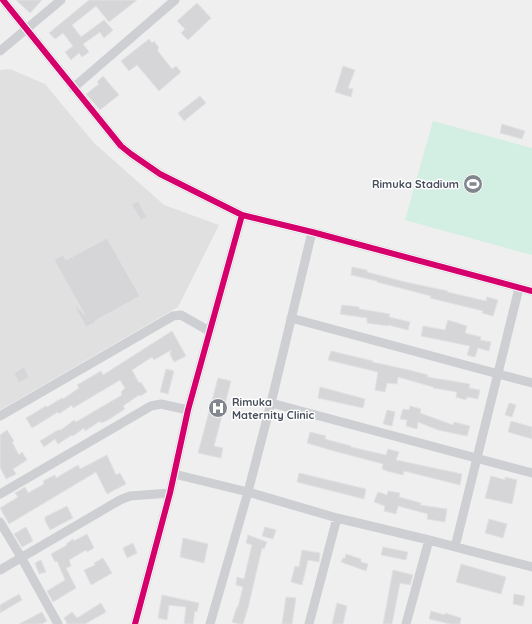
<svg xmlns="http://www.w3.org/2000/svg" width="532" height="624" viewBox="0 0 532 624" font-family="Quicksand,sans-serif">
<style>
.education{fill:#e1e0e1}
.green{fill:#d3eee2}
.building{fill:#d6d6d8;stroke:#e0e1e2}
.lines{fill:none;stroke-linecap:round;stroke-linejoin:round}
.minor{stroke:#cdcfd2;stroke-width:9}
.cycleway-casing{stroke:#fff;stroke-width:8}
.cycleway{stroke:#d6006c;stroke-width:6}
.labels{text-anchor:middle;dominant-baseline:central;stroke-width:3;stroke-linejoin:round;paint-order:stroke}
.poi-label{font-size:11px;font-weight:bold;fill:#464e5b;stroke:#fff;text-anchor:end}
</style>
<rect width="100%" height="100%" fill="#efefef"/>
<path class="education" d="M10 69 45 84 94 143 164 205 219 225 178 307 0 410V70Z"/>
<path class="green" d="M433 121 532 148V255L405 220Z"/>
<path class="building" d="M16 0H42L30 13Z
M89 0H137L109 22 96 6 72 25 81 37 104 20 113 30 104 38 100 32 83 44 89 52 82 57 79 53 71 60 65 52 73 46 63 33 55 39 49 33Z
M197 3 211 18 188 40 181 33 185 29 177 21Z
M149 39 152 43 154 41 159 48 157 50 172 69 176 66 181 72 159 91 137 65 129 71 121 61Z
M343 66 355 70 348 88 353 89 351 97 335 92Z
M103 76 119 95 100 110 86 94 99 84 97 82Z
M200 96 206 103 184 121 178 113Z
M502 124 525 131 522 139 500 133Z
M138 201 147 217 141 220 131 204Z
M107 238 140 296 95 321 96 322 86 327 75 307 76 306 85 315 54 260 63 255 66 260Z
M352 267 367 270V272L405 282 448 291 447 292 486 301 487 297 498 300 493 316 482 313 483 311 430 298 431 296 377 282V281L351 275Z
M342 305 359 307V309L390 314 389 317 410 322 408 330 388 325V326L367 323V318L340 314Z
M448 320 467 326 465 333 481 337 480 340 491 342 489 351 478 348 475 357 467 355 470 346 421 336 423 326 445 330Z
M172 331 186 356 174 362 170 354 171 350 154 360 152 357 132 370 139 383 141 382 147 392 140 396 139 395 123 406 125 409 108 420 101 423 100 421 85 431 84 428 73 436 72 435 58 444 55 439 44 447 40 441 58 430H61L74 420 76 422 122 395 121 392 125 388 120 380 73 408 72 405 59 414 58 412 32 428 26 418 46 406 47 407 62 398 63 399 79 388 77 385 101 371 103 375Z
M331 351 373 361 372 362 409 370 428 375 427 377 470 384 469 388 480 390 478 399 467 397 466 400 456 397 457 392 433 388V387L398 377 397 384 387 383 385 392 375 390 378 372 328 360Z
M24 367 29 377 19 383 14 373Z
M166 369 174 371 168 394 160 392Z
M218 378 231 381 214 446 223 448 221 458 198 453Z
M320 387 365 399 363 408 318 398Z
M509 403 516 405 512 417 505 415Z
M410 406 421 409 420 413 453 425 454 422 470 426 467 436 438 430 418 422 417 429 406 426 407 420 400 419 403 409 409 410Z
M387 410 395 412 392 426 383 424Z
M511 421 532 427V439L508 432Z
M7 430 14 441 12 442 19 455 22 452 27 460 13 469 16 474 6 479 0 467V435Z
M310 432 326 436 325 439 351 446V447L386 455 388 449 399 452 396 460 462 474 460 485 404 471 403 475 387 471 382 469 383 464 334 451 307 443Z
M107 455 116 475 120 473 126 484 107 494 96 472 9 524 0 508 18 497 15 493 25 487 28 493 44 484 43 481 55 475 56 478 78 465 80 469Z
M299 473 366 489 364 499 297 482Z
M491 476 505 480V477L517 480 512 504 485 498Z
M388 491 400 493 399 497 421 503 420 505 447 509 445 522 427 519 428 514 398 506 396 514 384 511 385 506 374 502 378 492 387 495Z
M67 506 73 518 50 530 45 520V517Z
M489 519 507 524 503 538 485 533Z
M26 527 33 541 22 547 14 534Z
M265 527 276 530 273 539 262 536Z
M87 534 94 548 87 552 86 550 69 560 71 566 66 568 76 588 53 602 47 591 65 580 57 561 55 562 51 554 67 545 66 544 73 539 74 541Z
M248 535 267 542 264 549 262 548 248 608 243 624H239L232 622 237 607H238L243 587 236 585 237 577 244 579 252 545 246 543Z
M183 538 208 544 204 563 180 557Z
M133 543 137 553 127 558 123 548Z
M383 547 408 552 406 560 381 555Z
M302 550 320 553 319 562 308 560 302 585 291 582 295 566 299 567Z
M346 554 361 559V562L368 564 366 571 341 562 343 558H345Z
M103 558 112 573 91 585 84 570 95 565 94 563Z
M41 560 46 572 39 574 35 563Z
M461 564 506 577 501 594 456 582Z
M393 570 413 575 410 585 400 583 392 624H383Z
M19 594 22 600 0 613V605Z
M514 594 525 596 523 606 513 604Z
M162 595 199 603 197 612 195 611 193 624H184L186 607 169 605 167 620 158 618Z
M286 597 296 598 292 624H282Z
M101 603 106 612 85 624H66L67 623 64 618 72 612 77 618Z
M337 603 347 606 343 624H332Z
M431 611 445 615V613L461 618 460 624H450L429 619Z
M42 612 47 621 42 624H19Z"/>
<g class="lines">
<path class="minor" d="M3 0 121 146 131 154 160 174 242 215 312 232 532 291
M0 51 61 0
M73 88 175 0
M291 318 532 383
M271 403 532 473
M0 416 173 316 181 315 209 331
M174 474 248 492 337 518 429 540 532 567
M0 494 151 406 161 404 188 410
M0 522 21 557 58 624
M455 547 519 288
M0 570 120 500 130 496 170 493
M135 624 170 493 188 410 242 215
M210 624 248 492 271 403 312 232
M309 624 337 518
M406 624 429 540"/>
<g class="cycleway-casing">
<path id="cycleway" d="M3 0 121 146 131 154 160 174 242 215 312 232 532 291
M135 624 170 493 188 410 242 215"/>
</g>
<use href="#cycleway" class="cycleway"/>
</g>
<defs>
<g id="stadium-disc" transform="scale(1)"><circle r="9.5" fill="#81868f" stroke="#fff"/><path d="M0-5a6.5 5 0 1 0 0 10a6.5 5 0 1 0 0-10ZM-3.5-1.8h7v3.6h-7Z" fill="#fff"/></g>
<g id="hospital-disc" transform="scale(1)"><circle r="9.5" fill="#81868f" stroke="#fff"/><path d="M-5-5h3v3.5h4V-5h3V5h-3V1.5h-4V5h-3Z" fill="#fff"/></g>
</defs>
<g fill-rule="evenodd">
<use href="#stadium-disc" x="473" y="184"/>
<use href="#hospital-disc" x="218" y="408"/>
</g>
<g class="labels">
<g class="poi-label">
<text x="459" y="184">Rimuka Stadium</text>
<text x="232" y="402" text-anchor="start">Rimuka<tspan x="232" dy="13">Maternity Clinic</tspan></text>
</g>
</g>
</svg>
